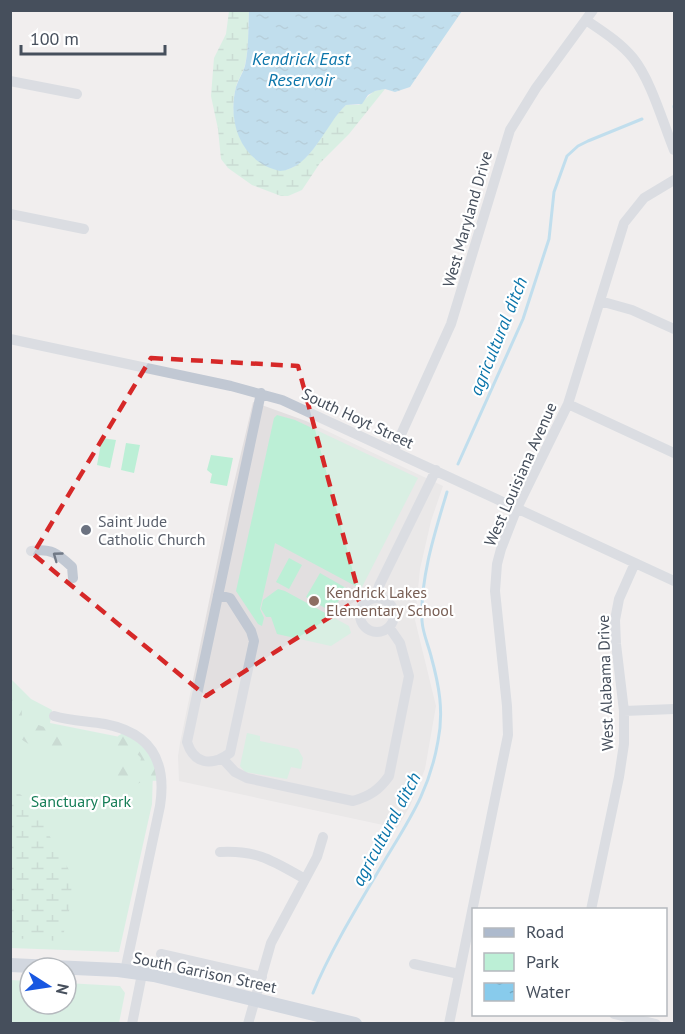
<svg xmlns="http://www.w3.org/2000/svg" width="685" height="1034" viewBox="0 0 685 1034" font-family="'PT Sans',sans-serif">
<style>
.education{fill:#e2dfe0}
.green{fill:#bcefd6}
.forest{fill:url(#forest-firs)}
.wetland{fill:url(#wetland-marsh)}
.water{fill:url(#water-ripples)}
.lines{fill:none;stroke-linecap:round;stroke-linejoin:round}
.stream{stroke:#88cbec;stroke-width:3}
.minor{stroke:#c1c8d3;stroke-width:10}
.major{stroke:#adbacd;stroke-width:14}
.oneway{stroke:#717986}
.marked{fill:none;stroke:#d62828;stroke-width:4.5;stroke-dasharray:12 8;stroke-linejoin:round}
.worship-dot{fill:#6b7280;stroke:#fff;stroke-width:2}
.education-dot{fill:#8d6e63;stroke:#fff;stroke-width:2}
.labels{text-anchor:middle;dominant-baseline:central;stroke-width:4.5;stroke-linejoin:round;paint-order:stroke}
.street-label{font-size:16px;fill:#464f5c;stroke:#fff}
.worship-label{font-size:16px;fill:#5b616d;stroke:#fff;text-anchor:start}
.education-label{font-size:16px;fill:#785e54;stroke:#fff;text-anchor:start}
.park-label{font-size:16px;fill:#167e57;stroke:#fff}
.water-label{font-size:18px;font-style:italic;fill:#0b75aa;stroke:#fff}
</style>
<defs>
<pattern id="forest-firs" width="22" height="20" patternUnits="userSpaceOnUse" patternTransform="scale(1.5)"><rect width="22" height="20" fill="#bcefd6"/><path d="M5 1l3.5 6h-7zM16 11l3.5 6h-7z" fill="#9bc4b1"/></pattern>
<pattern id="wetland-marsh" width="20" height="14" patternUnits="userSpaceOnUse" patternTransform="scale(1.5)"><rect width="20" height="14" fill="#bcefd6"/><path d="M1 5h8M5 5V1M11 12h8M15 12V8" fill="none" stroke="#9bc4b1"/></pattern>
<pattern id="water-ripples" width="26" height="14" patternUnits="userSpaceOnUse" patternTransform="scale(1.5)"><rect width="26" height="14" fill="#88cbec"/><path d="M2 4q2-2 4 0t4 0M15 11q2-2 4 0t4 0" fill="none" stroke="#71a7c2"/></pattern>
</defs>
<rect width="100%" height="100%" fill="#f1eeee"/>
<path class="education" d="M253 402 306 421 443 486 431 521 420 569 415 620 436 706 425 769 410 806 397 828 179 781 178 756 180 743 229 504Z"/>
<path class="green" d="M277 415 295 420 418 478 361 589 275 543 260 609 264 618 262 626 258 624 236 591 274 418Z
M102 438 116 440 110 468 97 465Z
M126 443 140 445 134 473 121 470Z
M211 455 233 458 227 486 210 483 212 474 207 470Z
M289 558 302 565 289 589 276 582Z
M320 573 346 588 332 612 306 597Z
M278 589 285 591 349 626 351 633 331 646 277 634 271 617H266L261 609 263 600Z
M10 678 31 699 52 710 50 723 120 737 129 742 153 770 152 804 119 952 11 948Z
M247 733 260 736V741L298 749 303 758 301 769 291 767 287 779 245 772 240 766Z
M10 980 30 981V1004H66V983L120 986 125 993 119 1023H11Z"/>
<path class="forest" d="M10 688C22 695 22 707 22 719L44 727 66 742 67 748C57 751 50 749 40 746 36 744 31 746 27 743 6 731 10 708 10 688Z
M123 733 154 750 158 781C134 779 129 796 106 776L105 767 108 763 136 764 140 763 141 758C135 749 122 752 115 746L118 736Z"/>
<path class="wetland" d="M229 11H249C248 28 249 48 245 65 243 73 238 79 236 87 229 114 237 150 263 162 273 167 282 174 293 167 317 154 326 123 346 105H359L374 91 385 89 349 134 320 163 302 190 288 196H281L252 185 228 168 221 159 218 129 211 96 214 58 226 34Z
M10 785 39 811 52 841 69 870 72 881 70 907 63 936 58 941 11 938Z"/>
<path class="water" d="M249 11V10L462 11 410 87 395 92 385 89 375 91 368 95 362 104 346 105C326 123 311 169 280 171 241 162 227 123 236 87 238 80 243 73 245 66 249 48 248 28 249 11Z"/>
<g class="lines">
<path class="stream" d="M674 107V106
M458 464 523 319 549 239 554 192 567 156 578 146 588 141 642 119
M313 993C330 951 359 904 382 865 408 821 429 793 438 741 444 711 439 685 431 656 428 644 423 634 422 621 420 578 435 532 447 492"/>
<path class="minor" d="M586 20C602 31 620 42 633 58 651 80 663 123 674 150
M10 81 77 94
M10 214 84 229
M600 301 632 310 674 329
M10 339 231 386 282 400 674 581
M568 404 674 453
M394 450 451 324 510 130 536 88 593 10
M31 551C51 548 57 553 72 567L73 578
M218 595 230 598 251 631 254 641 230 753C211 767 194 764 187 742L261 393
M375 598 379 586 436 470
M360 615a17 17 0 1 1 34 0a17 17 0 1 1-34 0Z
M624 711 674 709
M54 716C70 721 88 721 105 724 151 733 167 761 160 806L125 971
M222 758 235 772 247 778 353 801C370 796 379 790 389 776L409 676 400 643 389 627
M220 852C258 850 273 861 305 879
M591 910 619 777 624 744V711L616 644 615 620 619 599 635 563
M161 954 262 977
M414 964 459 974
M614 1014 656 1024
M132 1024 142 974
M248 1024 271 943 317 857 323 837
M449 1024 508 735 507 706 495 591 497 564 501 549 517 508 568 404 624 223 644 198 674 180"/>
<path class="major" d="M10 965 118 970 154 975 355 1024"/>
</g>
<defs><path id="oneway-chevron" d="M-2-3.5L2.5 0L-2 3.5" fill="none" stroke-width="1.6" stroke-linecap="round" stroke-linejoin="round" transform="scale(1.5)"/></defs>
<use class="oneway" href="#oneway-chevron" transform="translate(57 556) rotate(-144)"/>
<path d="M0 0H685V1034H0ZM151 358 298 366 360 598 206 696 33 554Z" fill="#f1eeee" fill-opacity=".55" fill-rule="evenodd"/>
<path class="marked" d="M151 358 298 366 360 598 206 696 33 554Z"/>
<circle class="worship-dot" cx="86" cy="530" r="6"/>
<circle class="education-dot" cx="314" cy="601" r="6"/>
<g class="labels">
<g class="street-label">
<text transform="translate(467 219) rotate(-74)">West Maryland Drive</text>
<text transform="translate(358 418) rotate(25)">South Hoyt Street</text>
<text transform="translate(520 474) rotate(-66)">West Louisiana Avenue</text>
<text transform="translate(605 683) rotate(-92)">West Alabama Drive</text>
<text transform="translate(205 972) rotate(12)">South Garrison Street</text>
</g>
<g class="worship-label">
<text x="98" y="521">Saint Jude<tspan x="98" dy="18">Catholic Church</tspan></text>
</g>
<g class="education-label">
<text x="326" y="592">Kendrick Lakes<tspan x="326" dy="18">Elementary School</tspan></text>
</g>
<g class="park-label">
<text x="81" y="801">Sanctuary Park</text>
</g>
<g class="water-label">
<text x="301" y="58">Kendrick East<tspan x="301" dy="21">Reservoir</tspan></text>
<text transform="translate(498 336) rotate(-68)">agricultural ditch</text>
<text transform="translate(386 829) rotate(-62)">agricultural ditch</text>
</g>
</g>
<rect width="685" height="1034" fill="none" stroke="#464f5c" stroke-width="24"/>
<rect x="472" y="908" width="195" height="108" fill="#ffffff" stroke="#b5b9be" stroke-width="1.5"/>
<rect x="484" y="928" width="30" height="9" fill="#adbacd" stroke="#b5b9be" stroke-width="1.5"/>
<text x="526" y="938" font-size="18" fill="#464f5c">Road</text>
<rect x="484" y="953" width="30" height="18" fill="#bcefd6" stroke="#b5b9be" stroke-width="1.5"/>
<text x="526" y="968" font-size="18" fill="#464f5c">Park</text>
<rect x="484" y="983" width="30" height="18" fill="url(#water-ripples)" stroke="#b5b9be" stroke-width="1.5"/>
<text x="526" y="998" font-size="18" fill="#464f5c">Water</text>
<g transform="translate(48 986) rotate(102)"><circle r="28" fill="#ffffff" stroke="#b5b9be" stroke-width="1.5"/>
<path d="M0-4.5L10 22L0 15L-10 22Z" fill="#1857e1"/>
<text y="-9" font-size="16" font-weight="bold" text-anchor="middle" fill="#464f5c">N</text>
</g>
<path d="M21 45v9h144v-9" fill="none" stroke="#464f5c" stroke-width="3"/>
<text x="30" y="45" font-size="18" fill="#464f5c" stroke="#ffffff" stroke-width="4.5" paint-order="stroke">100 m</text>
</svg>
